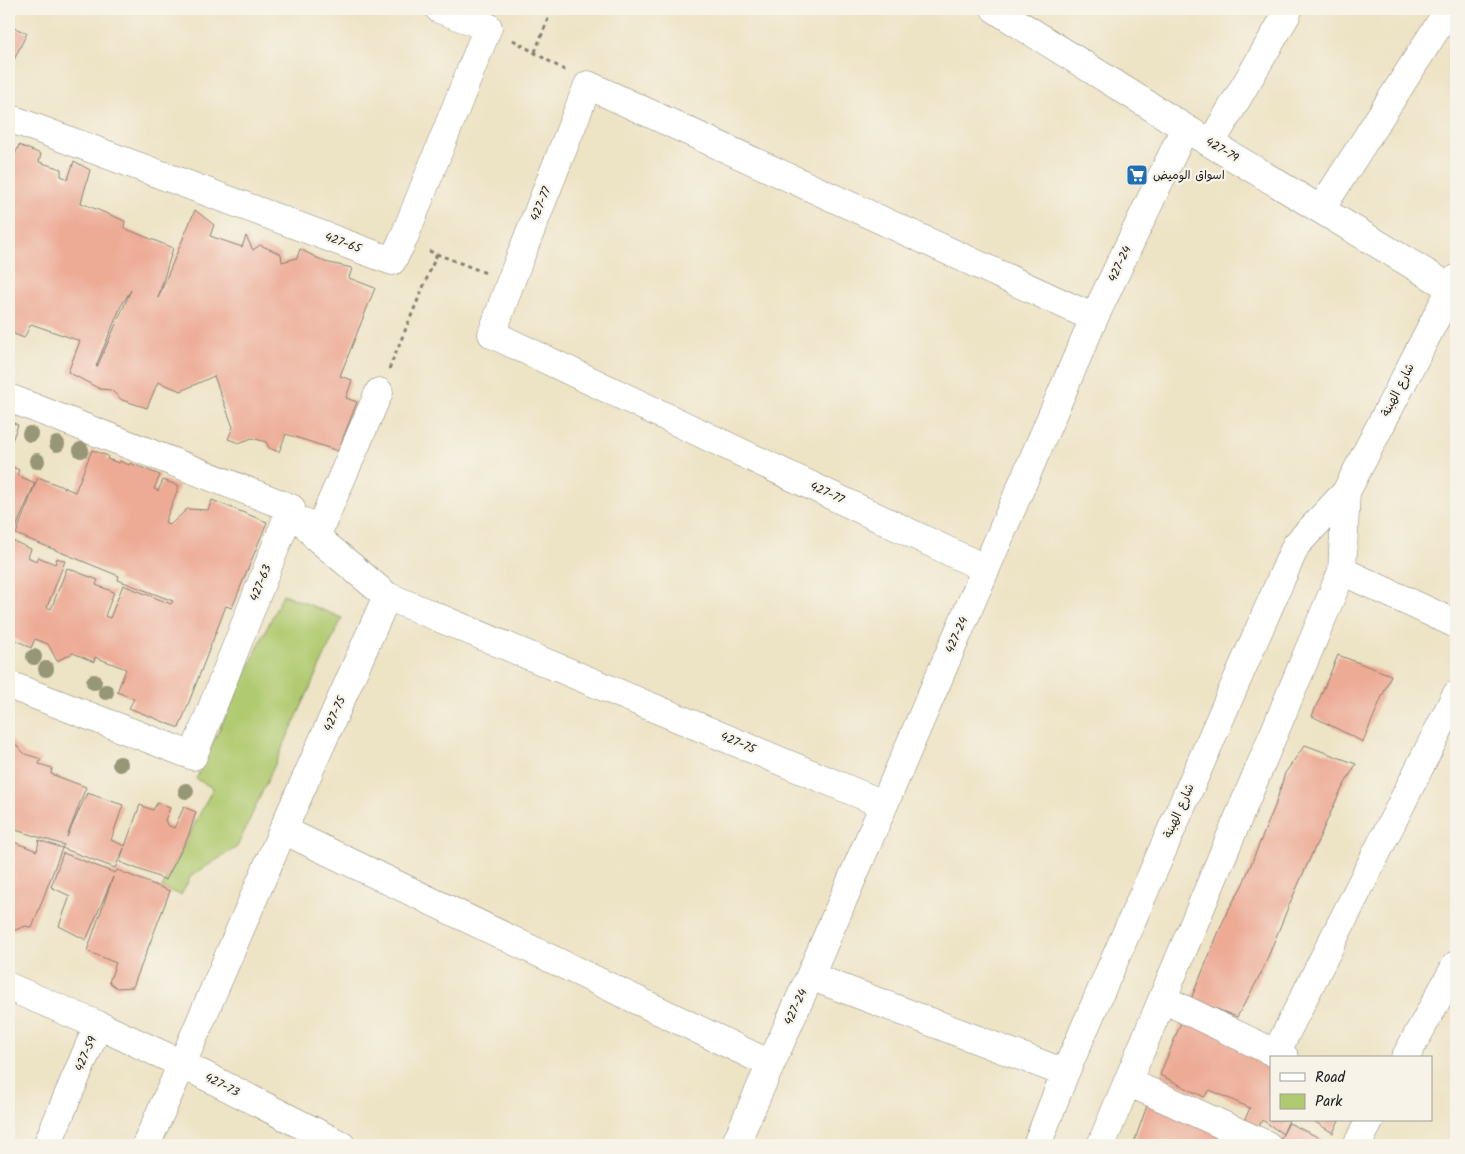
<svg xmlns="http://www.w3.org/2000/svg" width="1465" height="1154" viewBox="0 0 1465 1154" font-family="Kalam,'Playpen Sans Arabic',sans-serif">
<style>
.green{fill:#b0ca6f;stroke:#667346}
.building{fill:#edab96;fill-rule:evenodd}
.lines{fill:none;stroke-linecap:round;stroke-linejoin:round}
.minor-casing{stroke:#848070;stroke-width:29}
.path{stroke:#848070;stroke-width:3;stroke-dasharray:4 4;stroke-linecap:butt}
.minor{stroke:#fff;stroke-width:28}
.tree{fill:#979778}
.labels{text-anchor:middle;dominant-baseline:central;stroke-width:4.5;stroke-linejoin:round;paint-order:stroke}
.street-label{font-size:12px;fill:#1c1c1c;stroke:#f7f3e8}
.poi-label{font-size:12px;fill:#1c1c1c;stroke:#f7f3e8;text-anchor:start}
</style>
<rect width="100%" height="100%" fill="#f7f3e8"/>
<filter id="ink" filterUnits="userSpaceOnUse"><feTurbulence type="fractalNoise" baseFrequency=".02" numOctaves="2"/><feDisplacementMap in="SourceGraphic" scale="10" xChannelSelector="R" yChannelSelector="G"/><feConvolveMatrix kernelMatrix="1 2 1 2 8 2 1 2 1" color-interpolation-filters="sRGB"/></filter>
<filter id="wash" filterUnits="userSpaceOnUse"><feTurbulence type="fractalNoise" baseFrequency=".0096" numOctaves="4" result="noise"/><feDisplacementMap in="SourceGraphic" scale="20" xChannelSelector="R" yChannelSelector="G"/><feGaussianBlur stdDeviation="1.12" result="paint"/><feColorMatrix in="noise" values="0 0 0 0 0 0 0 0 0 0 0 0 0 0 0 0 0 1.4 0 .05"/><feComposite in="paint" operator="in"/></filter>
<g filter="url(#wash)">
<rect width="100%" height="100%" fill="#ede3c5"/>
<path class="green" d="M283 594 342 618 237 847 191 876 181 895 162 888 213 788 196 779Z"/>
<g id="blocks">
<path class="building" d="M9 26 27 33 9 70Z
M19 145 41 154 39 162 61 169V176L68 179 74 161 90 170 81 203 125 221 124 228 173 248 158 298 195 210 214 225 210 236 242 247 246 236 253 250 260 245 281 254 282 262 297 258 300 249 325 262 352 268 349 278 375 288 340 376 352 380 346 398 357 402 338 451 286 434 279 452 269 448 266 442 252 438 239 443 228 439 233 427 214 376 181 391 158 382 147 408 122 400 111 390 100 389 68 372 80 341 31 324 24 338 9 332V152L15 155ZM131 290 97 367 96 366 121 306Z
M9 421 18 425 9 448Z
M92 450 108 456 107 459 119 463 120 461 129 465 130 463 160 475 154 489 158 491 163 480 179 486 165 522 170 525 187 509 208 510 212 500 267 522 232 608 226 606 179 728 129 708 134 699 117 692 126 669 95 657 94 662 73 653 57 661 48 644 35 639 31 648 9 636V546L13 541 31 549 28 557 36 561 38 557 55 564 57 558 65 561 47 607 51 609 67 568 98 580 96 585 114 592 105 616 110 618 123 585 171 604 173 601 118 580 119 576 16 534 38 477 75 492Z
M9 465 19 470 17 475 35 483 12 537 9 535Z
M1338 655 1391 675 1363 742 1312 716Z
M9 738 25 754 41 759 39 764 52 768 51 774 86 787 67 837 87 793 123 805 111 840 125 846 140 805 153 810 157 803 170 808 165 820 167 825 174 828 184 807 196 812 188 837 166 880 120 862 124 848 115 868 62 848 64 845 9 828Z
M1305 745 1356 764 1339 794 1289 905 1261 974 1237 1017 1191 999 1227 912 1242 886 1275 806 1285 773Z
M9 840 37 851 39 840 62 848 32 928 26 926 15 930 9 928Z
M63 853 115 873 117 870 170 891 133 987 117 988 109 982 116 963 87 951 113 877 86 940 59 926 70 896 51 887Z
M1186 1010 1271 1058V1120H1289L1283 1134 1262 1120 1254 1139 1239 1132 1250 1108 1210 1090 1204 1097 1160 1075Z
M1149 1100 1241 1145H1133Z
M1312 1120H1339L1333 1133Z
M1289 1123 1330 1143 1329 1145H1277Z"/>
</g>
</g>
<g filter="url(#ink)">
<use href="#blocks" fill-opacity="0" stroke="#848070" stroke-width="1"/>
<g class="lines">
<g class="minor-casing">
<path id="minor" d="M995 9 1185 128 1456 291
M9 118 392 261 403 240 488 27 439 9
M1211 143 1287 14
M1321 209 1449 9
M9 398 291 508 193 756 9 685
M304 522 316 537 387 596
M316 537 379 392
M986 569 492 334 510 283 588 85 1094 318
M1342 571 1456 624
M810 976 1065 1073
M9 987 98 1025 47 1145
M1163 999 1285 1058
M98 1025 182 1064 283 830
M1276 1053 1456 695
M1405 1058 1456 965
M770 1064 283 830 387 596 883 804
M1128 1082 1267 1145
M146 1145 182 1064 341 1145
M735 1145 810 976 1094 318 1185 128
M1037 1145 1065 1073 1296 545 1346 492 1456 279
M1101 1145 1342 571 1346 492
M1357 1145 1370 1120"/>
</g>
<path class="path" d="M513 40 566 71
M535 52 552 9
M429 251 486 273
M389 369 437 254"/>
<use href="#minor" class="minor"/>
</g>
<g class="tree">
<circle cx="30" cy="434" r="8"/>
<circle cx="57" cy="444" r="8"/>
<circle cx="81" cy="450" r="8"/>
<circle cx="37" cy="461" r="8"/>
<circle cx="34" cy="657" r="8"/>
<circle cx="46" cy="669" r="8"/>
<circle cx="94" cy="682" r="8"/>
<circle cx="106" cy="692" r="8"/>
<circle cx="120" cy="764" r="8"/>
<circle cx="186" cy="791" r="8"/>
</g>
</g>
<defs>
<g id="supermarket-square" transform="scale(1.125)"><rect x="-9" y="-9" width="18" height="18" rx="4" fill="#1f6fb2" stroke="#f7f3e8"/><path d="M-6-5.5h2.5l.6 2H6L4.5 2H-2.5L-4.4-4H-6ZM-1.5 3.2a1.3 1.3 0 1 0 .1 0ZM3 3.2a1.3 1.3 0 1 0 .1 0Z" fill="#fff"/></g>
</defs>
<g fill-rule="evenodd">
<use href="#supermarket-square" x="1137" y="175"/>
</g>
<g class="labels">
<g class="street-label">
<text transform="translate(1222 150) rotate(31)">427-79</text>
<text transform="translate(541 204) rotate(-68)">427-77</text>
<text transform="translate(343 243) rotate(20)">427-65</text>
<text transform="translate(1120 264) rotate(-65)">427-24</text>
<text transform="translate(1398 390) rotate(-63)">شارع الهبنة</text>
<text transform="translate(827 493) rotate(25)">427-77</text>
<text transform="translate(261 583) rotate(-68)">427-63</text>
<text transform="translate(957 635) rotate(-66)">427-24</text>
<text transform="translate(335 714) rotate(-66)">427-75</text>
<text transform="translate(738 743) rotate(23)">427-75</text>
<text transform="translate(1179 811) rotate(-66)">شارع الهبنة</text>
<text transform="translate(796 1007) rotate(-65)">427-24</text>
<text transform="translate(86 1054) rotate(-67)">427-59</text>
<text transform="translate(222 1085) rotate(27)">427-73</text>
</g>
<g class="poi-label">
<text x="1153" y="175">اسواق الوميض</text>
</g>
</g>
<rect width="1465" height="1154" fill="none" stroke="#f7f3e8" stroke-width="30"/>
<rect x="1270" y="1056" width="162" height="65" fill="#f7f3e8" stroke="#9f9d96"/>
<rect x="1280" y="1073" width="25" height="8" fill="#ffffff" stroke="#9f9d96"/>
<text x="1315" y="1082" font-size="15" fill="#1c1c1c">Road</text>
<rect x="1280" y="1094" width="25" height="15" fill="#b0ca6f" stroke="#9f9d96"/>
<text x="1315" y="1106" font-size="15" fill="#1c1c1c">Park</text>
</svg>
